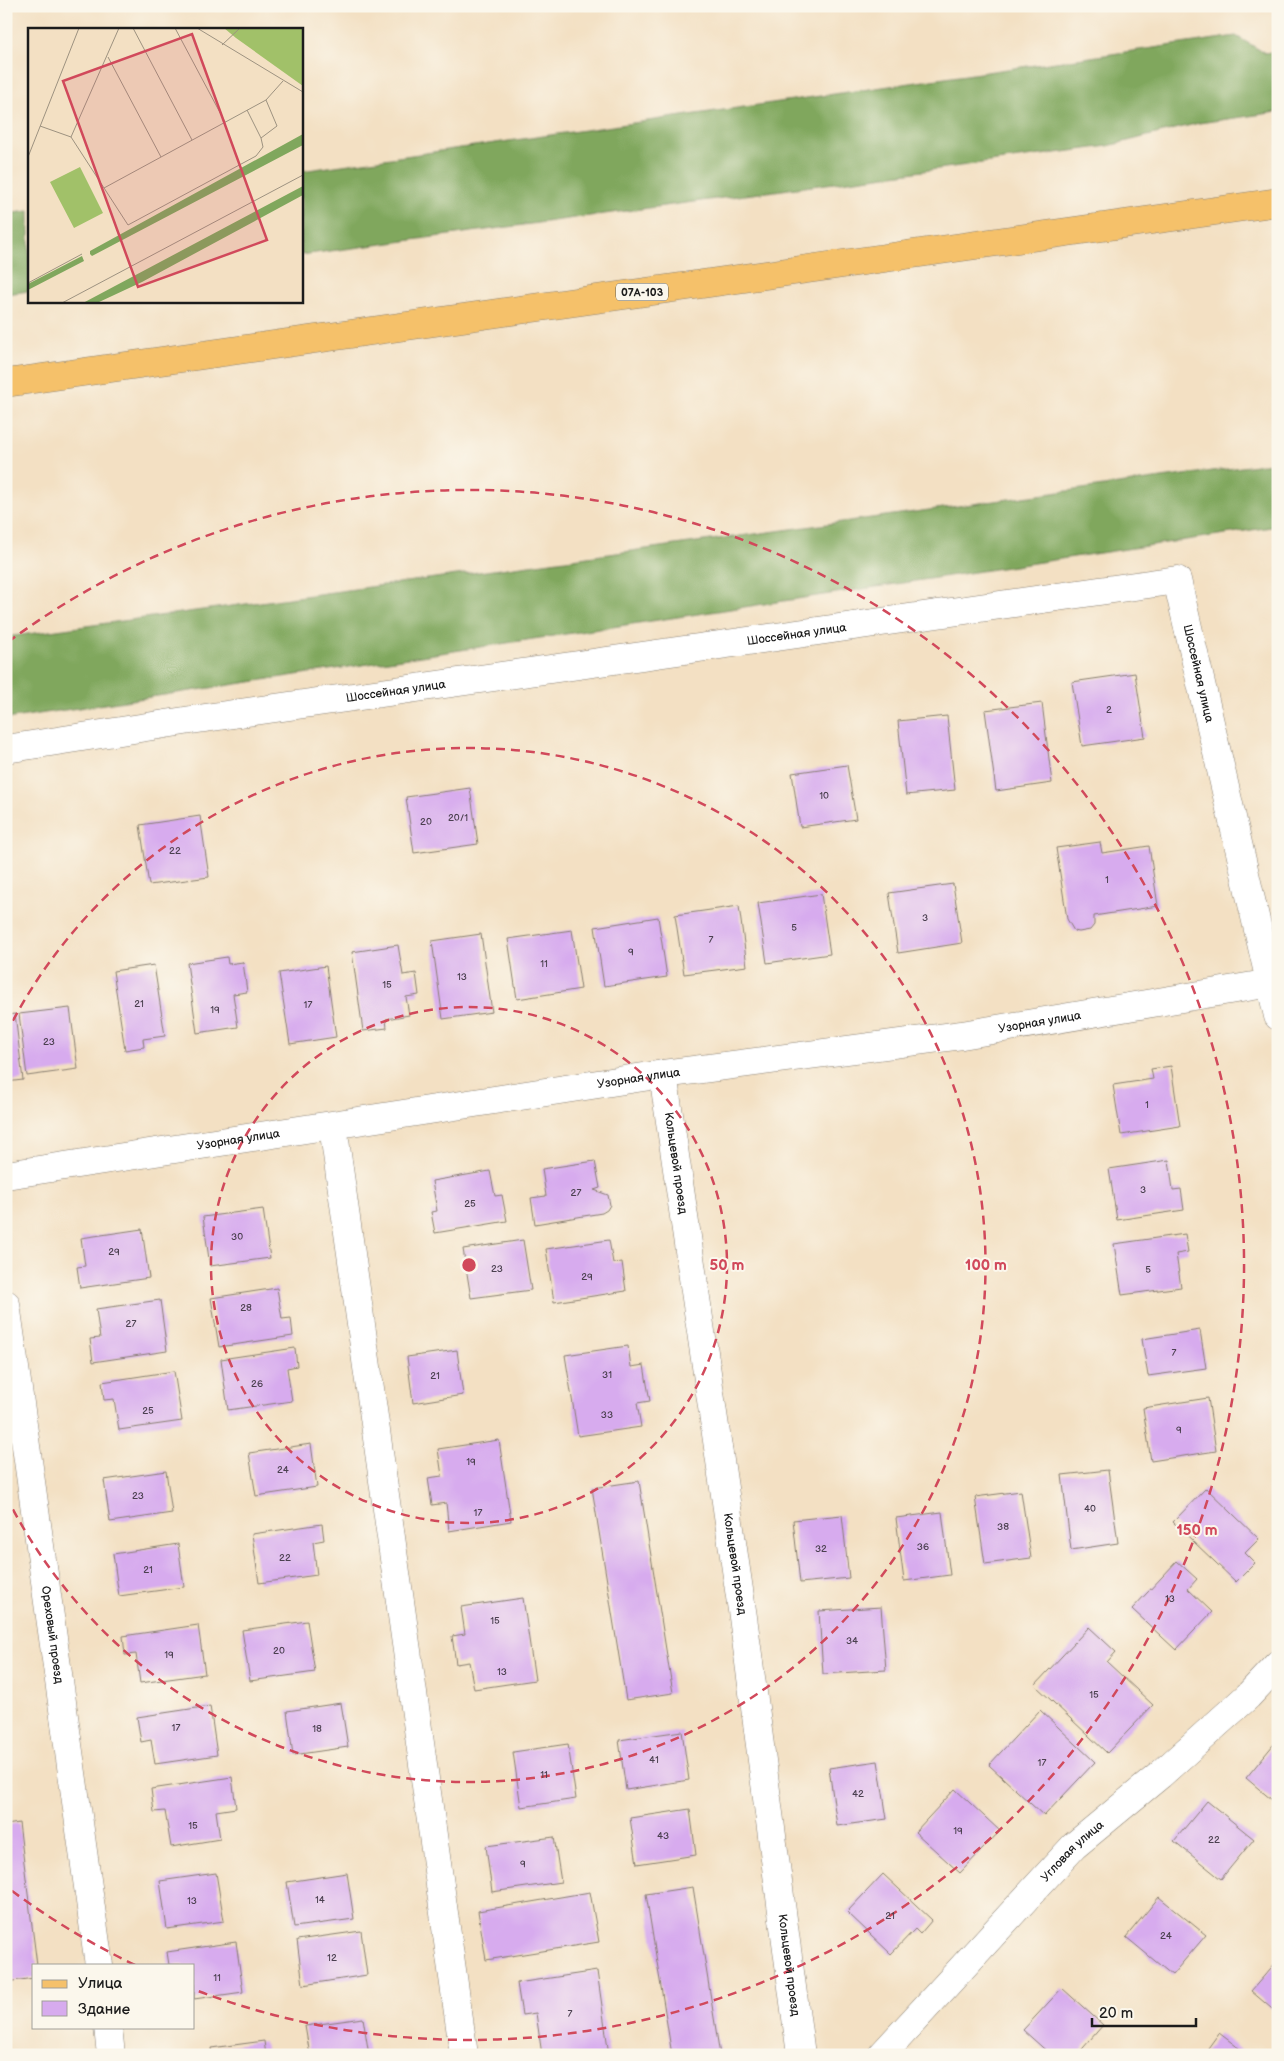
<svg xmlns="http://www.w3.org/2000/svg" width="1284" height="2061" viewBox="0 0 1284 2061" font-family="'Balsamiq Sans',sans-serif">
<style>
.forest{fill:#80a75d;stroke:#4e623c}
.building{fill:#d7abee}
.lines{fill:none;stroke-linecap:round;stroke-linejoin:round}
.minor-casing{stroke:#887e70;stroke-width:29}
.major-casing{stroke:#887e70;stroke-width:29}
.minor{stroke:#fff;stroke-width:28}
.major{stroke:#f5c16b;stroke-width:28}
.ring{fill:none;stroke:#d1495b;stroke-width:2.5;stroke-dasharray:9 6}
.labels{text-anchor:middle;dominant-baseline:central;stroke-width:4;stroke-linejoin:round;paint-order:stroke}
.number-label{font-size:10px;fill:#4b4050}
.shield{fill:#fbf7ec;stroke:#5f5e5a;stroke-width:1}
.shield-label{font-size:11px;font-weight:bold;fill:#1c1c1c}
.street-label{font-size:12px;fill:#1c1c1c;stroke:#fbf7ec}
.inset-road{fill:none;stroke:#9d9280;stroke-width:1}
.view{fill:#d1495b;fill-opacity:0.15;stroke:#d1495b;stroke-width:2.5}
.inset-edge{fill:none;stroke:#1c1c1c;stroke-width:2.5}
.centre{fill:#d1495b;stroke:#fbf7ec;stroke-width:2.5}
.ring-label{font-size:15px;text-anchor:middle;font-weight:bold;fill:#d1495b;stroke:#fbf7ec;stroke-width:4;stroke-linejoin:round;paint-order:stroke}
</style>
<rect width="100%" height="100%" fill="#fbf7ec"/>
<filter id="ink" filterUnits="userSpaceOnUse"><feTurbulence type="fractalNoise" baseFrequency=".02" numOctaves="2"/><feDisplacementMap in="SourceGraphic" scale="10" xChannelSelector="R" yChannelSelector="G"/><feConvolveMatrix kernelMatrix="1 2 1 2 8 2 1 2 1" color-interpolation-filters="sRGB"/></filter>
<filter id="wash" filterUnits="userSpaceOnUse"><feTurbulence type="fractalNoise" baseFrequency=".0096" numOctaves="4" result="noise"/><feDisplacementMap in="SourceGraphic" scale="20" xChannelSelector="R" yChannelSelector="G"/><feGaussianBlur stdDeviation="1.12" result="paint"/><feColorMatrix in="noise" values="0 0 0 0 0 0 0 0 0 0 0 0 0 0 0 0 0 1.4 0 .05"/><feComposite in="paint" operator="in"/></filter>
<g filter="url(#wash)">
<rect width="100%" height="100%" fill="#f3e0c3"/>
<path class="forest" d="M1236 36 1265 53 1278 51V112L1199 123 1108 146 301 255V171Z
M29 211V291L6 294V214Z
M1278 462V526L6 719V637Z"/>
<g id="blocks">
<path class="building" d="M1135 673 1145 737 1082 746 1072 682Z
M1042 703 1052 783 996 791 985 710Z
M947 716 955 790 906 795 898 721Z
M847 765 856 819 800 827 792 773Z
M470 788 478 844 414 853 406 797Z
M200 816 209 877 149 885 140 825Z
M1100 842 1102 853 1149 846 1158 906 1094 916V925L1090 930 1079 932 1074 931 1067 919 1056 848Z
M953 884 962 943 898 953 889 893Z
M821 894 830 954 767 963 758 903Z
M739 906 747 966 684 974 675 915Z
M658 917 667 977 604 986 595 927Z
M572 930 581 989 517 999 508 939Z
M481 934 492 1012 443 1019 432 941Z
M398 945 403 975 416 973 419 995 406 997 409 1015 386 1019 387 1028 363 1031 352 952Z
M227 957 228 964 243 962 247 992 233 994 238 1027 197 1033 187 963Z
M154 965 165 1036 143 1039 144 1047 125 1050 113 971Z
M326 966 336 1037 290 1044 279 973Z
M70 1008 78 1069 27 1076 19 1014Z
M15 1014 23 1080 6 1082V1015Z
M1171 1066 1180 1126 1121 1135 1113 1085 1153 1079 1151 1069Z
M1169 1160 1173 1190 1181 1189 1184 1210 1117 1220 1109 1169Z
M595 1161 600 1188 594 1190 608 1195 610 1205 607 1210 602 1213 535 1224 531 1198 546 1196 542 1169Z
M490 1171 495 1196 502 1195 507 1221 435 1233 431 1212 437 1211 432 1181Z
M263 1209 270 1258 210 1266 203 1217Z
M142 1229 149 1278 80 1288 77 1267 85 1266 81 1238Z
M1185 1234 1188 1252 1176 1254 1181 1287 1122 1295 1114 1244Z
M523 1240 531 1290 471 1298 463 1249Z
M609 1240 613 1263 622 1262 626 1291 554 1302 546 1249Z
M277 1288 282 1319 291 1318 293 1336 219 1347 211 1298Z
M160 1300 167 1351 93 1362 90 1339 100 1338 96 1309Z
M1200 1330 1206 1368 1148 1376 1142 1339Z
M628 1346 631 1367 644 1365 647 1384 650 1401 637 1403 641 1427 578 1436 565 1355Z
M295 1348 297 1366 287 1368 292 1401 228 1410 221 1359Z
M457 1350 463 1395 413 1403 407 1357Z
M174 1371 182 1421 119 1430 114 1399 104 1400 102 1382Z
M1208 1398 1216 1451 1151 1461 1143 1408Z
M499 1440 511 1521 449 1531 446 1503 432 1505 428 1478 442 1476 438 1449Z
M311 1444 317 1487 256 1496 249 1453Z
M1108 1470 1118 1543 1071 1550 1062 1475Z
M166 1471 172 1513 110 1522 104 1480Z
M639 1481 673 1693 626 1700 592 1488Z
M1206 1488 1259 1539 1245 1553 1255 1563 1236 1582 1173 1522Z
M1021 1491 1031 1558 985 1564 975 1497Z
M942 1512 950 1575 904 1581 896 1518Z
M842 1515 849 1578 800 1583 793 1520Z
M322 1524 324 1540 313 1542 317 1575 259 1583 252 1534Z
M178 1544 184 1587 119 1596 113 1554Z
M1177 1561 1197 1579 1188 1589 1212 1612 1176 1650 1132 1609Z
M523 1598 535 1680 474 1689 469 1662 456 1664 452 1636 465 1634 461 1607Z
M881 1607 886 1670 823 1674 819 1611Z
M307 1621 315 1672 250 1681 242 1630Z
M198 1625 205 1674 140 1683 136 1654 125 1655 123 1636Z
M1089 1627 1116 1652 1107 1662 1153 1705 1107 1753 1035 1685Z
M341 1703 348 1747 293 1755 287 1711Z
M210 1706 217 1755 155 1764 151 1740 141 1742 137 1717Z
M1040 1710 1095 1762 1044 1816 989 1765Z
M682 1731 689 1780 626 1790 619 1740Z
M1278 1739V1805L1246 1778Z
M568 1744 576 1799 521 1807 513 1752Z
M878 1761 887 1819 837 1826 829 1768Z
M232 1777 236 1808 216 1811 220 1839 171 1847 165 1811 154 1812 151 1789Z
M955 1789 1000 1831 960 1873 915 1832Z
M1207 1801 1254 1839 1221 1879 1174 1841Z
M690 1809 696 1855 637 1864 630 1818Z
M19 1823 37 1965H34V1978L6 1982V1825Z
M554 1837 561 1882 492 1892 486 1846Z
M216 1873 224 1921 167 1929 160 1881Z
M347 1873 354 1919 294 1927 287 1882Z
M883 1874 932 1920 920 1934 915 1929 891 1954 847 1912Z
M693 1887 720 2055H672L646 1894Z
M590 1892 599 1942 486 1960 478 1911Z
M1159 1897 1206 1935 1172 1975 1126 1937Z
M361 1931 367 1975 303 1985 297 1940Z
M236 1942 243 1992 194 1999V1965H169L167 1952Z
M1278 1960V2014L1251 1991Z
M597 1971 609 2055H542L536 2013 522 2015 517 1983Z
M1062 1988 1103 2025 1077 2055H1051L1023 2030Z
M363 2018 369 2055H310L305 2026Z
M1219 2033 1248 2055H1203Z
M264 2041 266 2055H212L211 2048Z"/>
</g>
</g>
<g filter="url(#ink)">
<use href="#blocks" fill-opacity="0" stroke="#887e70" stroke-width="1"/>
<g class="lines">
<g class="minor-casing">
<g id="minor">
<path id="s1" d="M6 749 191 720 1177 580 1278 1016"/>
<path id="s2" d="M663 1074 743 1617 801 2055"/>
<path d="M333 1126 464 2055"/>
<path id="s3" d="M6 1175 663 1074 962 1035 1271 983"/>
<path id="s4" d="M6 1304 99 1965"/>
<path d="M108 2027 111 2055"/>
<path id="s5" d="M882 2055 1074 1846 1160 1775 1248 1696 1278 1664"/>
</g>
</g>
<g class="major-casing">
<path id="major" d="M6 383 1278 202"/>
</g>
<use href="#minor" class="minor"/>
<use href="#major" class="major"/>
</g>
</g>
<g class="ring">
<circle cx="469" cy="1265" r="258"/>
<path d="M6 1034A517 517 0 1 1 6 1496"/>
<path d="M135 1965A775 775 0 0 1 8 1888M8 642A775 775 0 1 1 198 1991"/>
</g>
<g class="labels">
<g class="number-label">
<text x="1109" y="710">2</text>
<text x="824" y="796">10</text>
<text x="458" y="818">20/1</text>
<text x="426" y="822">20</text>
<text x="175" y="851">22</text>
<text x="1107" y="880">1</text>
<text x="925" y="918">3</text>
<text x="794" y="928">5</text>
<text x="711" y="940">7</text>
<text x="631" y="952">9</text>
<text x="544" y="964">11</text>
<text x="462" y="977">13</text>
<text x="387" y="985">15</text>
<text x="139" y="1004">21</text>
<text x="308" y="1005">17</text>
<text x="215" y="1010">19</text>
<text x="49" y="1042">23</text>
<text x="1147" y="1105">1</text>
<text x="1143" y="1190">3</text>
<text x="576" y="1193">27</text>
<text x="470" y="1204">25</text>
<text x="237" y="1237">30</text>
<text x="114" y="1252">29</text>
<text x="497" y="1269">23</text>
<text x="1148" y="1270">5</text>
<text x="587" y="1277">29</text>
<text x="246" y="1308">28</text>
<text x="131" y="1324">27</text>
<text x="1174" y="1353">7</text>
<text x="607" y="1375">31</text>
<text x="435" y="1376">21</text>
<text x="257" y="1384">26</text>
<text x="148" y="1411">25</text>
<text x="607" y="1415">33</text>
<text x="1179" y="1430">9</text>
<text x="471" y="1462">19</text>
<text x="283" y="1470">24</text>
<text x="138" y="1496">23</text>
<text x="1090" y="1509">40</text>
<text x="478" y="1513">17</text>
<text x="1003" y="1527">38</text>
<text x="923" y="1547">36</text>
<text x="821" y="1549">32</text>
<text x="285" y="1558">22</text>
<text x="148" y="1570">21</text>
<text x="1170" y="1599">13</text>
<text x="495" y="1621">15</text>
<text x="852" y="1641">34</text>
<text x="279" y="1651">20</text>
<text x="169" y="1655">19</text>
<text x="502" y="1672">13</text>
<text x="1094" y="1695">15</text>
<text x="176" y="1728">17</text>
<text x="317" y="1729">18</text>
<text x="654" y="1760">41</text>
<text x="1042" y="1763">17</text>
<text x="544" y="1775">11</text>
<text x="858" y="1794">42</text>
<text x="193" y="1826">15</text>
<text x="958" y="1831">19</text>
<text x="663" y="1836">43</text>
<text x="1214" y="1840">22</text>
<text x="523" y="1864">9</text>
<text x="320" y="1900">14</text>
<text x="192" y="1901">13</text>
<text x="890" y="1916">21</text>
<text x="1166" y="1936">24</text>
<text x="332" y="1958">12</text>
<text x="217" y="1978">11</text>
<text x="570" y="2014">7</text>
</g>
<rect class="shield" x="616" y="283.5" width="52" height="17" rx="4"/>
<g class="shield-label">
<text x="642" y="292">07А-103</text>
</g>
<g class="street-label">
<text stroke="none"><textPath href="#s1" startOffset="799">Шоссейная улица</textPath></text>
<text stroke="none"><textPath href="#s1" startOffset="1279">Шоссейная улица</textPath></text>
<text stroke="none"><textPath href="#s1" startOffset="394">Шоссейная улица</textPath></text>
<text stroke="none"><textPath href="#s3" startOffset="1045">Узорная улица</textPath></text>
<text stroke="none"><textPath href="#s3" startOffset="640">Узорная улица</textPath></text>
<text stroke="none"><textPath href="#s3" startOffset="235">Узорная улица</textPath></text>
<text stroke="none"><textPath href="#s2" startOffset="90">Кольцевой проезд</textPath></text>
<text stroke="none"><textPath href="#s2" startOffset="495">Кольцевой проезд</textPath></text>
<text stroke="none"><textPath href="#s4" startOffset="334">Ореховый проезд</textPath></text>
<text stroke="none"><textPath href="#s5" startOffset="279">Угловая улица</textPath></text>
<text stroke="none"><textPath href="#s2" startOffset="900">Кольцевой проезд</textPath></text>
</g>
</g>
<g transform="translate(28 28)">
<rect width="275" height="275" fill="#f3e0c3"/>
<path d="M196 0H275V58L208 10ZM52 139 75 185 46 200 22 154Z" fill="#a1c169"/>
<path d="M275 106V117L64 228 62 226V223ZM275 158V167L114 254 69 275H55ZM54 228 56 233 0 262V256Z" fill="#80a75d"/>
<path class="inset-road" d="M105 0 164 112M147 0 197 94M169 0 275 64M194 17 212 0M80 29 133 129M219 82 233 110M12 98 43 109 91 0M43 109 100 197 228 128 235 119 233 110 249 98 238 72 255 53M0 129 51 0M76 160 238 72M0 255 54 226M34 275 275 147"/>
<path class="view" d="M164 6 239 212 110 259 35 53Z"/>
<rect width="275" height="275" class="inset-edge"/>
</g>
<circle cx="469" cy="1265" r="8" class="centre"/>
<g class="ring-label">
<text x="727" y="1270">50 m</text>
<text x="986" y="1270">100 m</text>
<text x="1197" y="1535">150 m</text>
</g>
<rect width="1284" height="2061" fill="none" stroke="#fbf7ec" stroke-width="25"/>
<rect x="32" y="1964" width="162" height="65" fill="#fbf7ec" stroke="#a29f99"/>
<rect x="42" y="1980" width="25" height="8" fill="#f5c16b" stroke="#a29f99"/>
<text x="78" y="1988" font-size="15" fill="#1c1c1c">Улица</text>
<rect x="42" y="2001" width="25" height="15" fill="#d7abee" stroke="#a29f99"/>
<text x="78" y="2014" font-size="15" fill="#1c1c1c">Здание</text>
<path d="M1092 2018v8h104v-8" fill="none" stroke="#1c1c1c" stroke-width="2.5"/>
<text x="1099" y="2018" font-size="15" fill="#1c1c1c" stroke="#fbf7ec" stroke-width="4" paint-order="stroke">20 m</text>
</svg>
